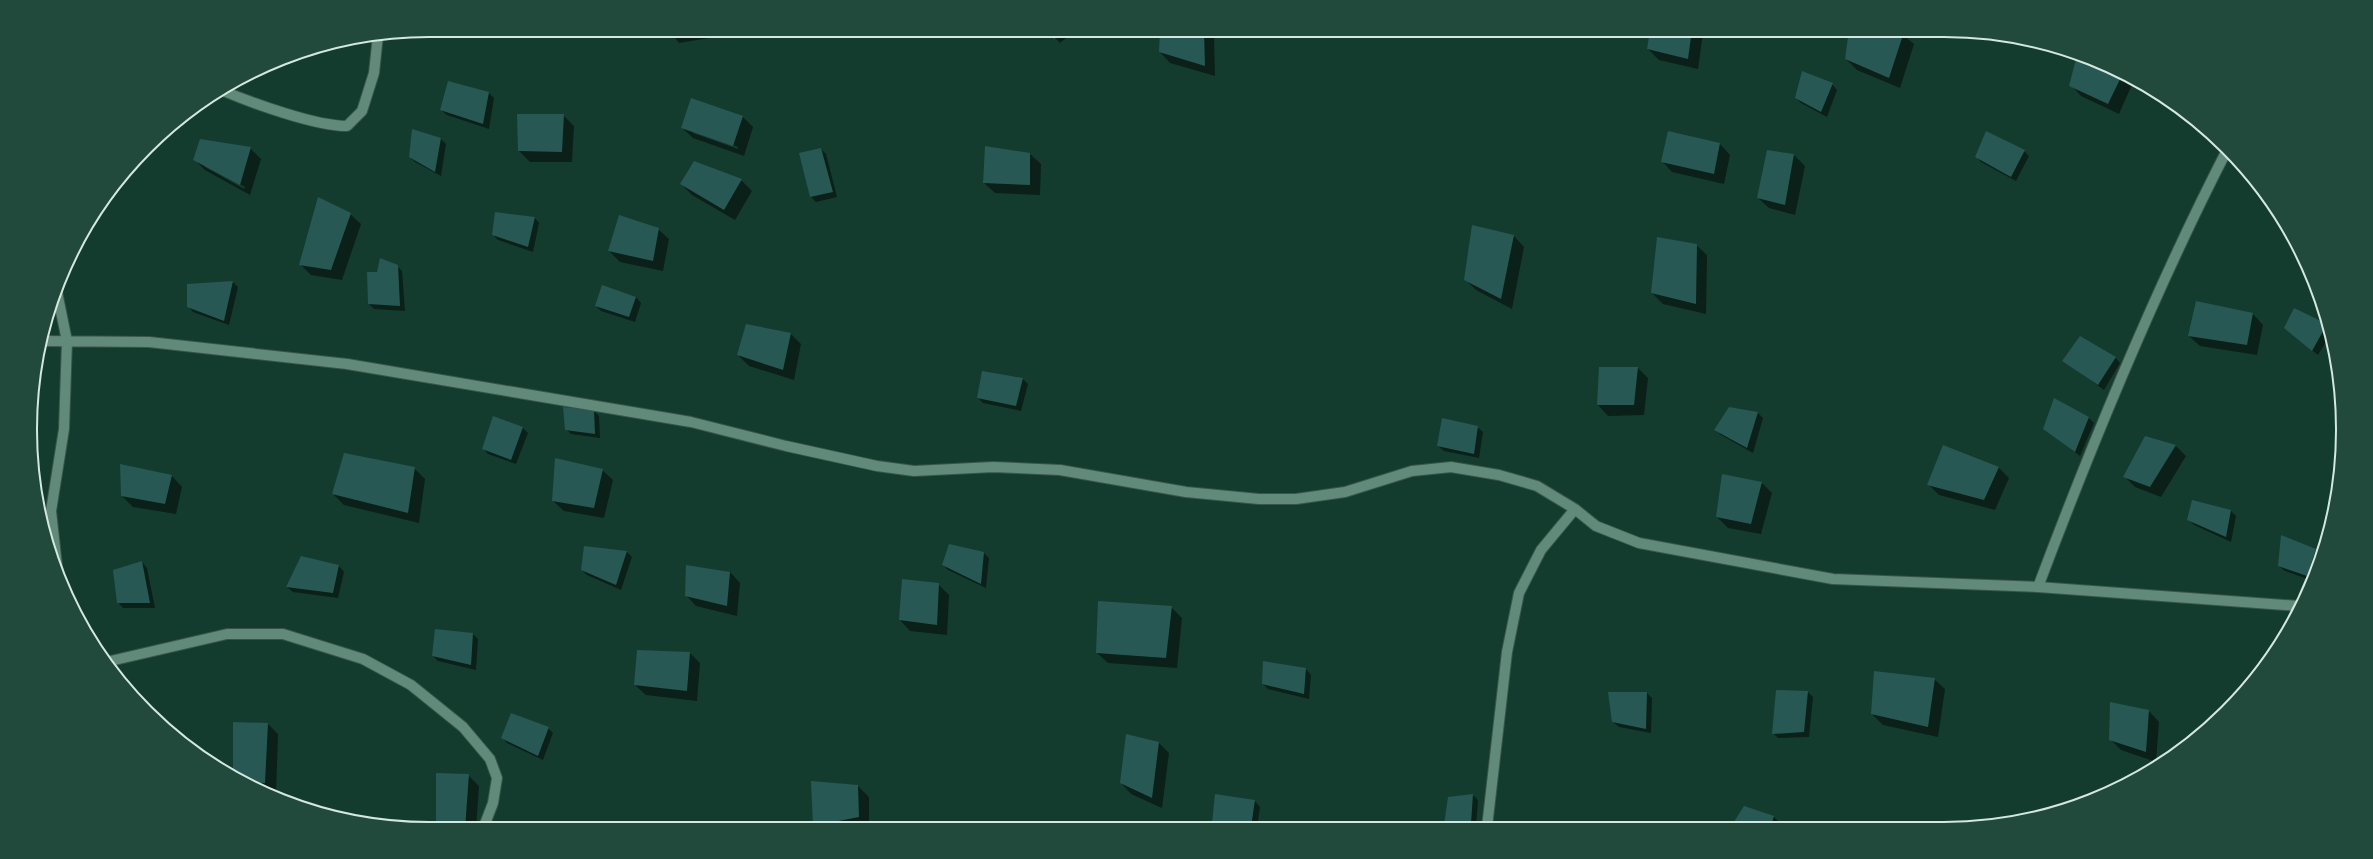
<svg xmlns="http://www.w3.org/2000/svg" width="2373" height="859" viewBox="0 0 2373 859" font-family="Rubik,sans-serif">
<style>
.shadow{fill:#0007;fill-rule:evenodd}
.building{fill:#275854}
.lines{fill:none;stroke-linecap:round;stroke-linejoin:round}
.minor-casing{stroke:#39554b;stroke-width:12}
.minor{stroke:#618a7a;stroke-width:10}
.rim{fill:none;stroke:#d3e8df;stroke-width:2}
</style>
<rect width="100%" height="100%" fill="#133c2e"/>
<path class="shadow" d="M669 30H717L715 37 679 43Z
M1048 30H1076L1060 43Z
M1161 30H1207L1214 37 1215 76 1170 63 1160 52Z
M1651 30H1701L1703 33 1698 69 1659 60 1648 49Z
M1850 30H1897L1914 44 1900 88 1857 70 1846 59Z
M2078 55 2120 71 2134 80 2119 114 2081 96 2071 85Z
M1832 84 1837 90 1827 117 1801 103 1796 98Z
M489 93 494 98 489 129 447 115 441 110Z
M563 115 574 126 572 162H530L519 151Z
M743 117 753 127 744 156 693 138 682 128ZM693 131 738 147V149L693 133Z
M413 131 441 139 446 144 441 176 415 162 410 157Z
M1720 144 1730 155 1724 184 1672 172 1662 161Z
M250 148 261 159 250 195 205 170 194 159ZM205 165 245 187 244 189 205 167Z
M821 149 826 154 837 197 816 202 811 197Z
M1768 151 1794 155 1805 166 1795 215 1769 208 1758 198Z
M2024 151 2029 156 2016 181 1981 162 1976 156Z
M1030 154 1041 164 1040 195 995 193 984 183Z
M741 180 752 191 735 220 692 195 681 184Z
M350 214 361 224 342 280 311 275 300 264Z
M534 217 539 223 533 252 498 240 493 235Z
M658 229 669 239 663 271 620 262 609 251Z
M1514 236 1524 247 1512 309 1476 290 1465 279Z
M1696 245 1707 255 1706 314 1663 304 1652 293Z
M397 266 402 271 405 311 374 309 369 304 378 273Z
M233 282 238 287 229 325 193 312 188 306V285Z
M636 297 641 303 635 322 601 311 596 306Z
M2294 310 2327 325 2330 335 2318 355 2285 328Z
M2253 314 2263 325 2257 355 2200 346 2189 336Z
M790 333 801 344 794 380 749 366 738 355Z
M2115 357 2120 363 2104 390 2063 360Z
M1600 368H1638L1648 378 1644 415 1608 416 1598 405Z
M1023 379 1028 384 1021 411 983 403 978 398Z
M1730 408 1758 413 1763 418 1753 453 1721 435 1715 430Z
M594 411 599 416 600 438 571 434 566 429Z
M2088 417 2094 423 2080 456 2044 428Z
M494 418 523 428 528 433 516 464 488 454 483 448Z
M1477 427 1483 432 1479 458 1444 451 1438 446Z
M2175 445 2186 456 2161 497 2135 487 2125 477Z
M1998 467 2009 478 1995 510 1939 495 1928 484Z
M414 468 425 479 419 523 344 505 333 494Z
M602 470 613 480 604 518 564 511 553 501Z
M172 476 182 487 176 514 133 507 122 496Z
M1762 483 1772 493 1761 534 1728 528 1717 517Z
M2231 511 2236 516 2231 542 2194 525 2188 519Z
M2315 550 2320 555 2310 580 2285 571 2279 566Z
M627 552 632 557 621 590 587 575 582 570Z
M984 553 989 558 986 588 948 570 943 565Z
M302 557 339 566 344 572 338 598 293 592 287 587Z
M142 562 147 568 155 608H123L118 602Z
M730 572 740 583 737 616 696 606 686 595Z
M938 584 949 595 947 635 910 631 900 620Z
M1171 607 1182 618 1177 668 1108 663 1097 653Z
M473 634 478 639 476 670 438 661 433 656Z
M690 653 700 663 697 701 646 695 635 685Z
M1264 663 1306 669 1311 675 1309 699 1268 689 1263 684Z
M1934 679 1945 689 1938 737 1883 725 1872 714Z
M1808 692 1813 697 1809 737 1778 738 1773 733Z
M1647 693 1652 698 1651 733 1619 727 1613 722Z
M2149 711 2159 722 2156 762 2121 750 2110 739Z
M268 724 278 734 276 794 253 788 234 777Z
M548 728 553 733 543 760 507 743 502 737Z
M1159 743 1169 753 1162 808 1131 794 1121 783Z
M468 775 479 786 476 829H443L437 823Z
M858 786 869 797V827L817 828 814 825Z
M1473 795 1478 800 1476 827H1447L1445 825Z
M1255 801 1260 807 1257 827H1216L1213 824Z
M1774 817 1779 822 1777 826 1734 825Z"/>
<path class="building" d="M1047 30H1065L1054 39Z
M1160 30H1204L1205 66 1159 52Z
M1650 30H1692L1688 59 1647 49Z
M1849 30H1900L1904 32 1889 78 1845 59Z
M2077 55 2123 73 2108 104 2069 86Z
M1802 71 1833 83 1821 112 1795 98Z
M448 81 489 92 483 124 440 110Z
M691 98 743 116 733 146 681 128Z
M517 114H564L562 152 518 151Z
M412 129 441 138 435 172 409 157Z
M1668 131 1720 143 1714 174 1661 162Z
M1986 131 2025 150 2011 177 1975 157Z
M200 139 251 147 240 185 193 160Z
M985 146 1030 153V185L983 183Z
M821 148 833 192 810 197 799 153Z
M1767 150 1794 154 1785 205 1757 198Z
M694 161 742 179 724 210 680 184Z
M318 197 351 213 331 270 299 265Z
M495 212 535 217 528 247 492 235Z
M619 215 659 228 653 261 608 251Z
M1472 225 1514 235 1501 299 1464 280Z
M1657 237 1697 244 1696 304 1651 293Z
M380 258 398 265 400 306 368 304 367 272H377Z
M233 281 224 321 187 307V284Z
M602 285 636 297 629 317 595 306Z
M2196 301 2253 313 2247 345 2188 336Z
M2294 308 2327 324 2312 351 2284 328Z
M746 324 791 333 783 370 737 355Z
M2080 336 2116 357 2098 385 2062 361Z
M1599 367H1638L1634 405H1597Z
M982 371 1023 378 1016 406 977 398Z
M2054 398 2089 417 2075 452 2043 429Z
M563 407 594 410 595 434 565 430Z
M1729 407 1758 412 1747 448 1714 430Z
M493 416 523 427 511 460 482 449Z
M1442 418 1478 426 1474 454 1437 446Z
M2145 436 2176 445 2150 487 2123 477Z
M1943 445 1999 467 1984 500 1927 485Z
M344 453 415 467 408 513 332 494Z
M555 458 603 469 594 508 552 501Z
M120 464 172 475 165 504 121 496Z
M1722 474 1762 482 1751 524 1716 517Z
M2192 500 2231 510 2226 537 2187 520Z
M2281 535 2316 549 2307 576 2278 566Z
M949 544 984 552 981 584 942 565Z
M584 546 627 551 616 585 581 570Z
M301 556 339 565 333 593 286 587Z
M142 561 150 603H117L113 570Z
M686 565 730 572 727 606 685 596Z
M902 579 939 583 937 625 899 620Z
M1098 601 1172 606 1166 658 1096 653Z
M435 629 473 633 471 665 432 656Z
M637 650 690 652 687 691 634 685Z
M1263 661 1306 668 1304 694 1262 684Z
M1874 671 1935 678 1928 727 1871 714Z
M1776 690 1808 691 1804 732 1772 734Z
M1608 692H1647L1646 729 1612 722Z
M2110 702 2149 710 2146 752 2109 740Z
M511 713 549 727 538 756 501 738Z
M233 722 268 723 265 783 243 782 233 777Z
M1126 734 1159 742 1152 798 1120 783Z
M436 773 469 774 465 829H455L436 823Z
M811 781 858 785 859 817 813 826Z
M1215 794 1255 800 1251 827H1220L1212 824Z
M1473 794 1471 824 1444 825 1448 797Z
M1744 806 1774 816 1771 826 1732 825Z"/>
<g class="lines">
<g class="minor-casing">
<path id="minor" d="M221 90C252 103 315 126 347 126L362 111 374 73 378 35
M57 292 67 341 64 429 51 511 58 575
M41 341 149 342 347 364 691 422 786 446 877 466 914 471 993 467 1060 470 1186 492 1259 499H1296L1345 492 1412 471 1451 467 1499 475 1537 486 1575 509 1596 526 1639 543 1833 579 2038 587 2299 606
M2038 587C2094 438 2154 292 2227 150
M106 662 227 634H283L363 659 411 685 463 727 490 759 497 778 493 803 483 829
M1487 827 1507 652 1519 593 1541 550 1575 509"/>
</g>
<use href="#minor" class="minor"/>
</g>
<path d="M0 0H2373V859H0ZM429 37H1944A392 392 0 0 1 2336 429V430A392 392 0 0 1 1944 822H429A392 392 0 0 1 37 430V429A392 392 0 0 1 429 37Z" fill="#224a3c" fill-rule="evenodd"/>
<path class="rim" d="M429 37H1944A392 392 0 0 1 2336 429V430A392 392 0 0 1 1944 822H429A392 392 0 0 1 37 430V429A392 392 0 0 1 429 37Z"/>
</svg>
